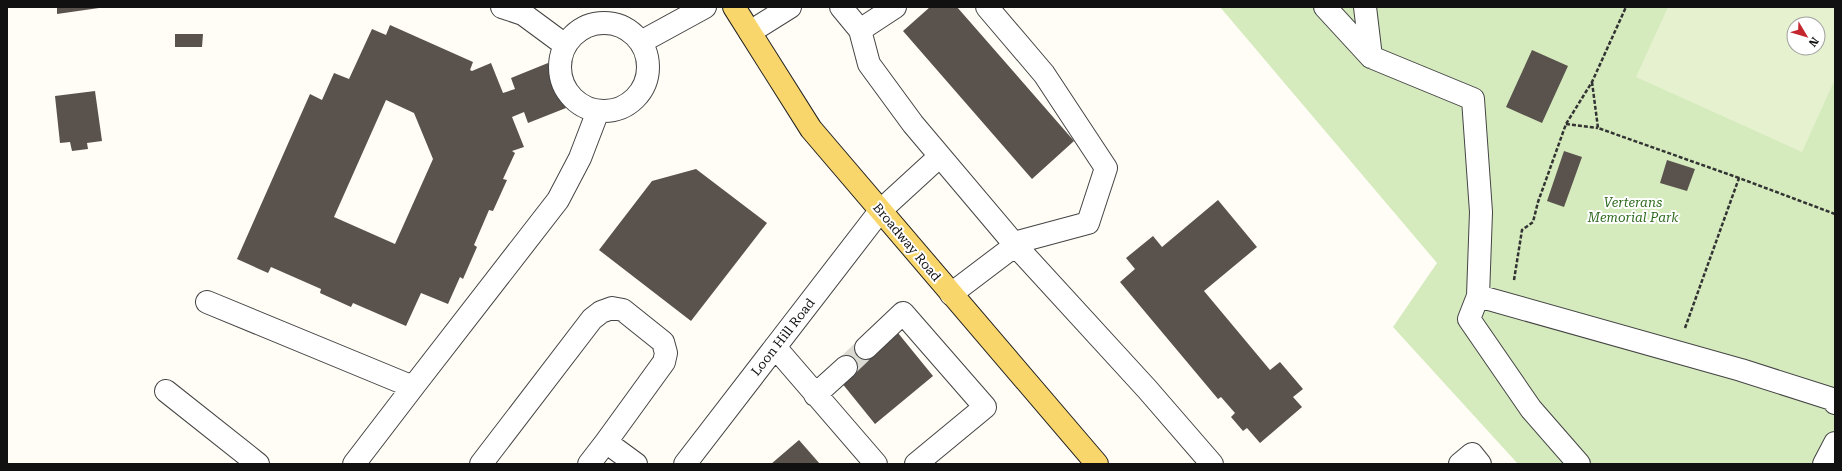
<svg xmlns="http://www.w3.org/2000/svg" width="1842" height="471" viewBox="0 0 1842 471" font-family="'Roboto Serif',serif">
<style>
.green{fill:#d5ebbd;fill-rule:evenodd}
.pitch{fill:#e6f2cf;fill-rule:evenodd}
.building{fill:#5a524d;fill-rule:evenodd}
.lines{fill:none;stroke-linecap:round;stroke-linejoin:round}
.minor-tunnel{stroke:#dbdad3;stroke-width:22;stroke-dasharray:22 11;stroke-linecap:butt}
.minor-casing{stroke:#444;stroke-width:24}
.major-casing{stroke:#222;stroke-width:24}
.path{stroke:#333;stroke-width:2.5;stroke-dasharray:4 2;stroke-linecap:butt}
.minor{stroke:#fff;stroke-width:22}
.major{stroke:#f9d66b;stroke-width:22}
.labels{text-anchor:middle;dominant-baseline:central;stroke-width:4;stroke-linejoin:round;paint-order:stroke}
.park-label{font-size:13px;font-style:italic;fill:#2f6b1f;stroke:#fff}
.street-label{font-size:13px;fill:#111;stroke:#fff}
</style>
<rect width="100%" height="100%" fill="#fffdf5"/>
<path class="green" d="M1220 7H1835V464H1518L1393 327 1437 263ZM1794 24H1818V48H1794Z"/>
<path class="pitch" d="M1668 7H1835V79L1802 152 1636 77ZM1794 24H1818V48H1794Z"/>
<path class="building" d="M57 7H99V8L57 14Z
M930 7H957L1074 141 1032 179 903 31Z
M390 25 473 62 470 70 472 71 491 63 503 93 515 89 511 78 548 63 566 108 528 123 524 112 512 117 524 147 512 151 515 153 503 179 507 180 493 211 489 210 474 245 477 247 463 279 460 277 448 304 421 293 406 326 353 303 351 307 320 293 321 289 271 267 268 273 237 259 310 94 322 100 334 73 349 79 372 29 386 35ZM386 100 414 113 433 159 395 244 334 217Z
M175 34H203L202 47H175Z
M1532 50 1568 66 1542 123 1506 107Z
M95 91 102 141 87 143 88 149 72 151 70 142 60 143 55 96Z
M1564 151 1582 157 1564 207 1547 201Z
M1667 160 1695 169 1687 191 1660 183Z
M696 169 767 223 691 321 599 250 652 181Z
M1218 200 1257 247 1204 291 1270 370 1280 362 1303 389 1293 397 1302 407 1260 443 1247 428 1243 431 1231 417 1235 413 1221 397 1218 399 1120 282 1135 269 1126 258 1153 236 1162 247Z
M898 333 933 376 875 424 841 382 840 361 862 342Z
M799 440 820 464H771Z"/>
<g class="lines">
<path class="minor-tunnel" d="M846 367 866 348"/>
<g class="minor-casing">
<path id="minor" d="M502 7 523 14 565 45
M841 7 860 30 895 7
M1325 7 1371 57 1473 99 1481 212 1478 296
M1365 7 1371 57
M560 67a44 44 0 1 1 88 0a44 44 0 1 1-88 0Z
M860 30 869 64 913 124 1016 246 1147 389 1212 464
M750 32 790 7
M641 42 705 7
M951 294 1021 241 1088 223 1106 168 1044 74 987 7
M207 302 413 387 558 200 580 158 598 111
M775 347 876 464
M866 348 903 313 985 407 916 464
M166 391 258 464
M815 395 846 367
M354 464 413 387
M481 464 592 319 601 312 612 308 623 310 663 342 666 353 664 362 606 442
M589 464 606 442 636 464
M685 464 880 211 940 156
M1460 464 1472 454 1480 464
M1579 464 1531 409 1469 319 1478 296 1741 370 1832 399 1835 403
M1824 464 1835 443"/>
</g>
<g class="major-casing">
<path id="major" d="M734 7 811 129 1097 464"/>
</g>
<path class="path" d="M1592 82 1598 128 1739 178
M1566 124 1598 128
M1514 280 1522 230 1533 222 1538 202 1566 124 1592 82 1626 7
M1685 328 1739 178 1835 214"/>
<use href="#minor" class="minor"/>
<use href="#major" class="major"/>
</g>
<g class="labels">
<g class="park-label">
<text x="1633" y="202">Verterans<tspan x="1633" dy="15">Memorial Park</tspan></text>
</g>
<g class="street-label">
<text transform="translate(907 242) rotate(50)">Broadway Road</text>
<text transform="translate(783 337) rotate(-52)">Loon Hill Road</text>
</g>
</g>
<rect width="1842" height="471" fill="none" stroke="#111111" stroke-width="16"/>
<g transform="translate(1806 36) rotate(128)"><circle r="19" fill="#ffffff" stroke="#a0a0a0"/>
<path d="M0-3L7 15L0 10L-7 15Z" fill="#c4262e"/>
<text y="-6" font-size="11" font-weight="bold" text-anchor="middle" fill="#111111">N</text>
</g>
</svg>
